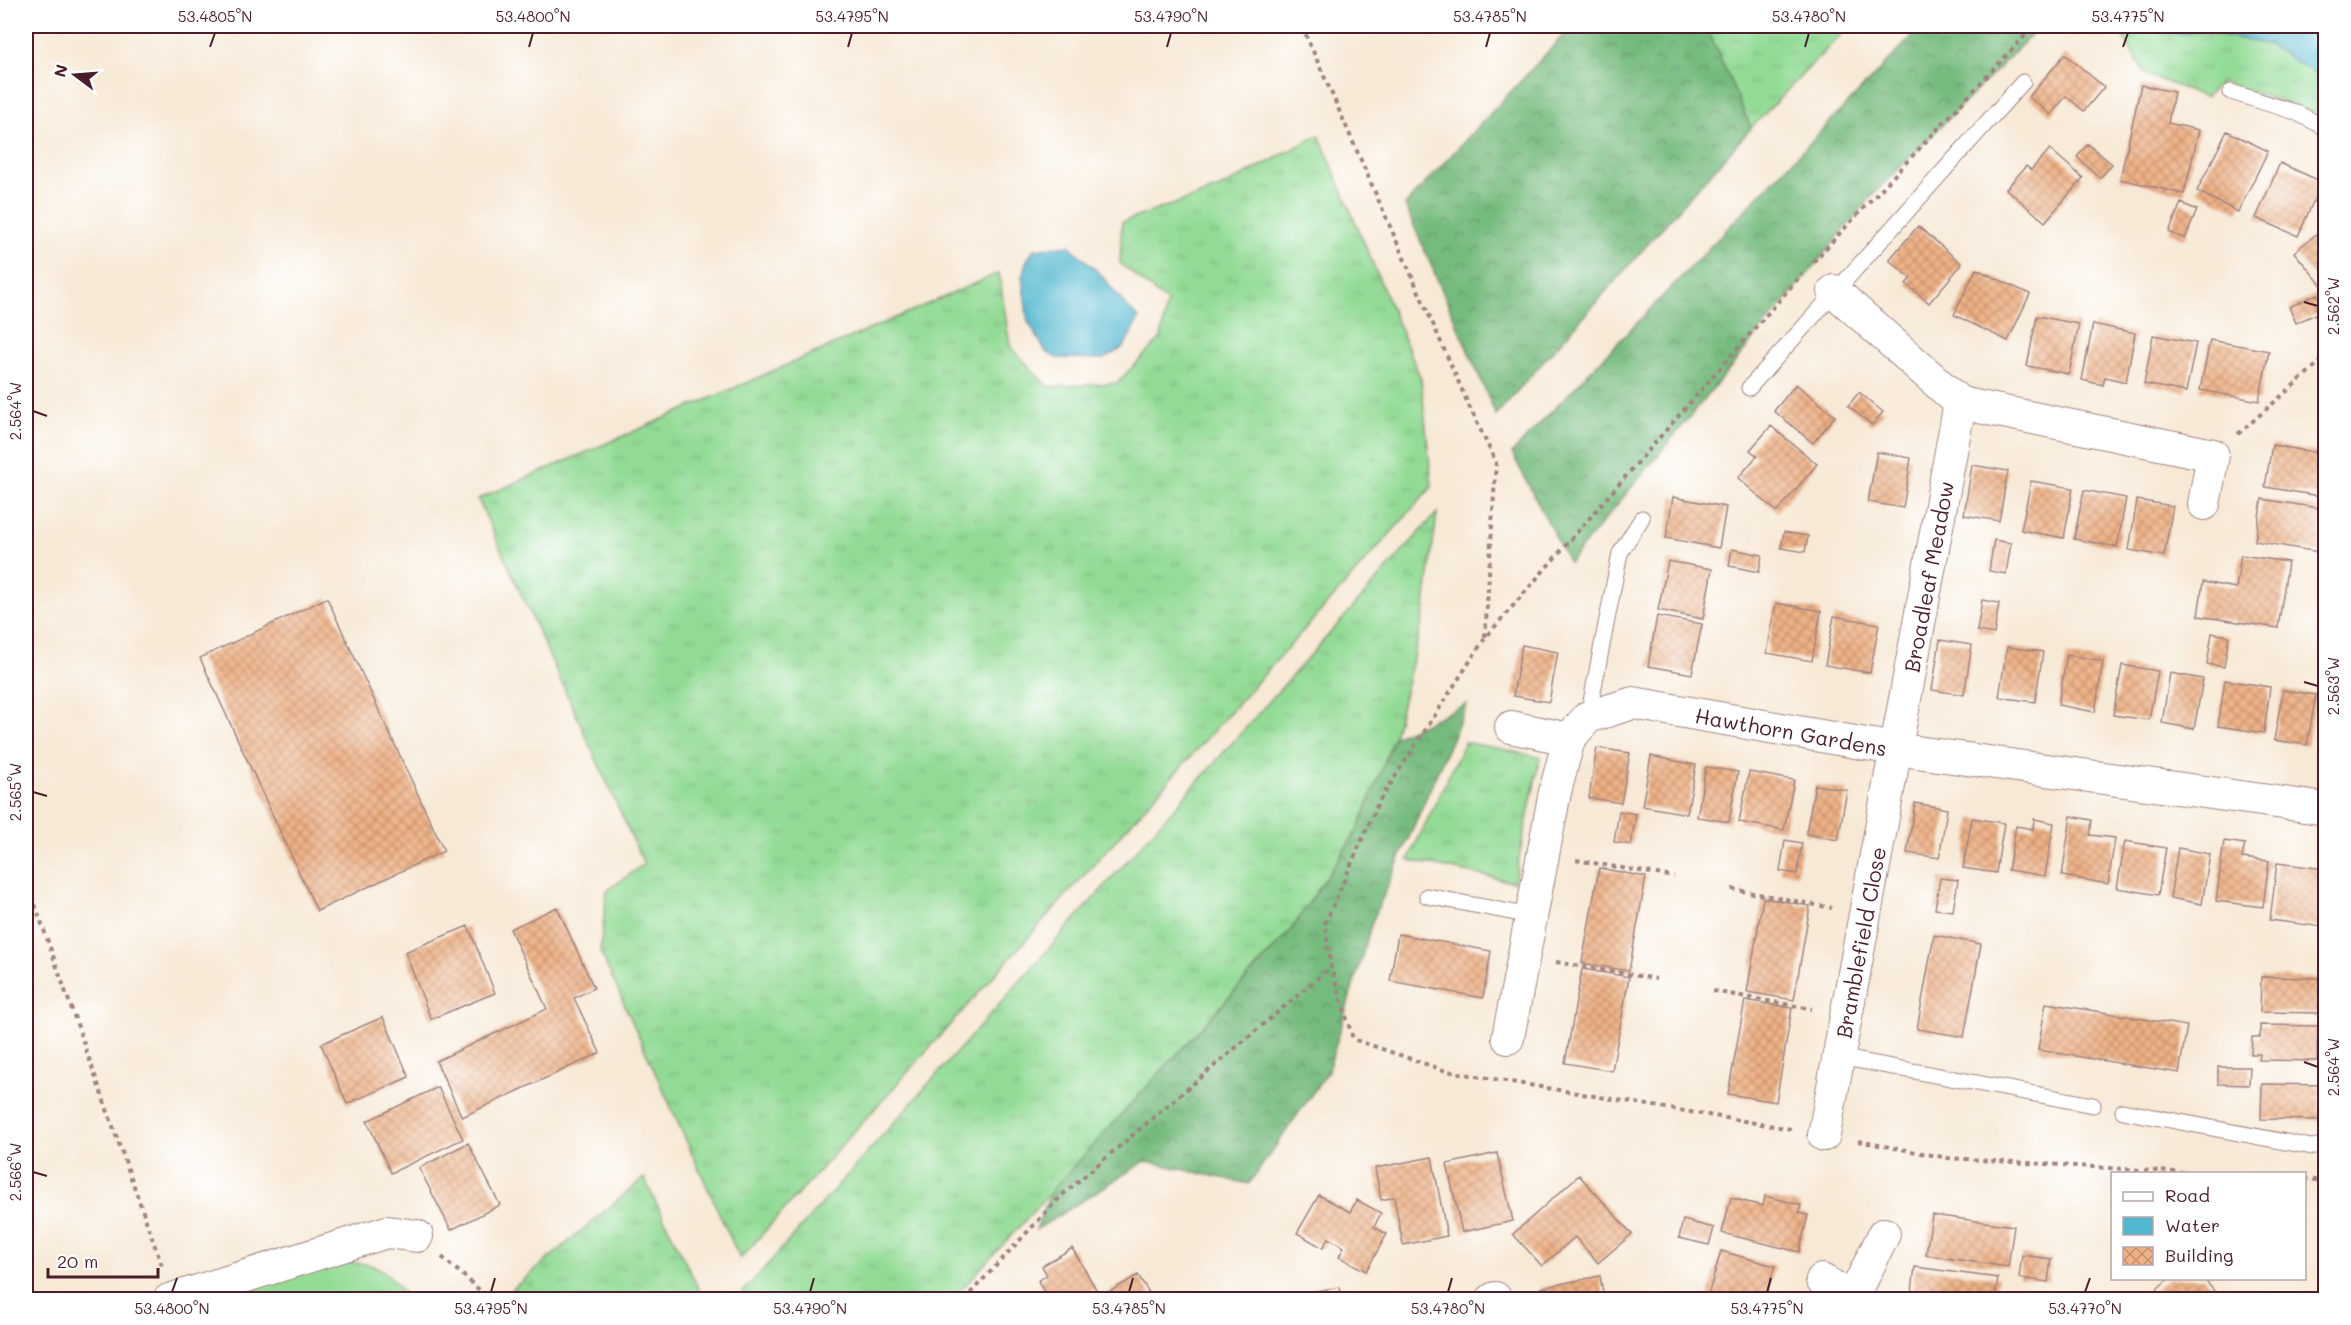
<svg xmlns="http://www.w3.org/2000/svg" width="2351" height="1325" viewBox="0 0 2351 1325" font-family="Mali,sans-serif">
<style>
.grass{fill:url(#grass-tufts);stroke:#6e7d60;stroke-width:1.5}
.forest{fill:url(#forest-crowns);stroke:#606d54;stroke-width:1.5}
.pitch{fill:#93db95;stroke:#6e7d60;stroke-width:1.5}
.water{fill:#51b7cf;stroke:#4e6b7d;stroke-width:1.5}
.building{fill:url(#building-cross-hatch)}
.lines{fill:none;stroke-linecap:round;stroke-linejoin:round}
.lane-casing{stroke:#a08480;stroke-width:17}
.street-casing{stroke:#a08480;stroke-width:34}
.path{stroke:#a08480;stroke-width:4;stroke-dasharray:4.5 4.5;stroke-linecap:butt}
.lane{stroke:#fff;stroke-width:15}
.street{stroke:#fff;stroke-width:32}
.ticks{fill:none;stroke:#4a1f2b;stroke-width:2}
.labels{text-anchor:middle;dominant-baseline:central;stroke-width:4.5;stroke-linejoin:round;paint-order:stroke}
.street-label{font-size:21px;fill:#4a1f2b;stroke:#fff}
.neatline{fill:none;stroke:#4a1f2b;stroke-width:2}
.ticks-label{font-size:15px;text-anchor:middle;fill:#4a1f2b}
</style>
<defs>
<pattern id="grass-tufts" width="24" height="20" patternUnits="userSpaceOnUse" patternTransform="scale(1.5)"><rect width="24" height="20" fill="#93db95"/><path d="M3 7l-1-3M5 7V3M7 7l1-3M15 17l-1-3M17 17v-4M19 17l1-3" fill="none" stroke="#80bc81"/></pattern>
<pattern id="forest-crowns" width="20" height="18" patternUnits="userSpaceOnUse" patternTransform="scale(1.5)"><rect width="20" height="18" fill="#76bb7e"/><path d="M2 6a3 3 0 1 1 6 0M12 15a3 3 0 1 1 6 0" fill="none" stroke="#639767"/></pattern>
<pattern id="building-cross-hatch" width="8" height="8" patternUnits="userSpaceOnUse" patternTransform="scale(1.5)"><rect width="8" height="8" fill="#efb286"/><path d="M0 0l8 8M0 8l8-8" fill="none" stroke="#c4906e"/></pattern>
</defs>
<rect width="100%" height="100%" fill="#fff"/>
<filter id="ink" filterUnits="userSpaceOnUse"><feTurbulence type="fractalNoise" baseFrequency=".0167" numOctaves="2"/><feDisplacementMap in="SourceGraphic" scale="12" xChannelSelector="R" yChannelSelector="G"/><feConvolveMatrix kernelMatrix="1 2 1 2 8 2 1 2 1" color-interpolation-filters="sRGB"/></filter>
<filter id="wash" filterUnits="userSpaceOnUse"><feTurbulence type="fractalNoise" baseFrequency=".008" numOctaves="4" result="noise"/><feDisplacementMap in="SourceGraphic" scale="24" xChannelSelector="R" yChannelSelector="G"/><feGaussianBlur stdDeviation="1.35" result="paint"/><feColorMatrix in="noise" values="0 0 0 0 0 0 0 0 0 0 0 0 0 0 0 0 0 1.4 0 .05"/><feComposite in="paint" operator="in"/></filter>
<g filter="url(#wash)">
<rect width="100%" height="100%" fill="#f7e9d6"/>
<path class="grass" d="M1706 26H1849L1751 128Z
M2117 27 2176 34 2207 31 2269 45 2317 74 2325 71V116L2222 82 2205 97 2145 74Z
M1319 135 1421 379 1432 487 740 1259 600 951 607 891 644 864 478 499 999 273 1010 346 1048 387 1117 383 1161 338 1167 302 1120 263 1122 222 1220 188Z
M1437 513 1424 614 1394 737 1358 830 1291 930 953 1299 736 1300Z
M1465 742 1540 757 1514 882 1408 860Z
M644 1178 703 1298 701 1299H512L508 1293Z"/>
<path class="forest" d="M1572 26H1706L1751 128 1496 415 1405 205Z
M1922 26H2040L1871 197 1569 563 1512 453Z
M1467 704 1372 922 1328 1071 1249 1184 1145 1161 1036 1230 1052 1190 1291 930 1358 830 1394 737Z"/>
<path class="pitch" d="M339 1262C383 1264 382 1266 408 1299L208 1300Z"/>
<path class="water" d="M2118 26H2325V71L2317 74 2269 45 2204 31 2176 34 2117 27Z
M1069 245 1101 275 1127 307 1139 318 1124 347 1104 359 1057 358 1046 352 1028 322 1022 277 1026 262 1034 249Z"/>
<g id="blocks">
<path class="building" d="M2065 54 2104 87 2084 111 2066 96 2051 115 2029 97Z
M2141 85 2174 92 2168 123 2199 130 2184 194 2120 179Z
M2227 131 2268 151 2238 212 2197 191Z
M2088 144 2112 164 2100 178 2077 157Z
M2050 149 2083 178 2045 222 2006 189 2026 166 2031 170Z
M2280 163 2322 182 2298 236 2256 218Z
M2181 203 2197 210 2185 239 2169 232Z
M1918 226 1962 264 1929 303 1906 284 1911 278 1889 260Z
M2325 227V286L2324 288 2294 252Z
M1976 269 2030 294 2008 341 1954 315Z
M2317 294 2325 310 2296 323 2289 307Z
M2037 316 2079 324 2069 374 2027 366Z
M2093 324 2135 333 2126 382 2105 377 2103 385 2082 380Z
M2153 335 2196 343 2186 392 2144 384Z
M2210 340 2269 351 2259 401 2200 390Z
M1796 384 1835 416 1813 443 1774 411Z
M1859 392 1883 412 1872 425 1848 406Z
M1771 426 1817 464 1777 512 1738 478 1757 456 1750 450Z
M2272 445 2325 454V497L2265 487Z
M1877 452 1911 458 1903 508 1868 502Z
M1972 465 2008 471 1999 521 1964 515Z
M2031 481 2073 488 2064 538 2021 530Z
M2084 490 2126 498 2117 547 2074 539Z
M1673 497 1726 507 1719 548 1666 538Z
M2262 499 2325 509 2318 552 2255 541Z
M2137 500 2173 506 2164 556 2129 550Z
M1784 532 1808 536 1805 552 1781 548Z
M1994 540 2011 543 2006 574 1989 571Z
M1732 549 1762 555 1759 572 1729 566Z
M2241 555 2288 562 2278 628 2198 616 2203 582 2236 588Z
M1668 561 1712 569 1703 619 1658 610Z
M327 598 444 851 317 911 200 658Z
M1982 600 1999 603 1994 634 1977 631Z
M1776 603 1821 611 1812 661 1767 653Z
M1657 616 1702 624 1692 674 1648 666Z
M1834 616 1879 624 1870 673 1825 665Z
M2212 633 2229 636 2224 667 2207 664Z
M1940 640 1972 645 1964 695 1932 690Z
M1522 645 1558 652 1549 702 1513 696Z
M2007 647 2043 652 2035 702 1999 697Z
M2324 647H2325V682L2319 681Z
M2067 655 2103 661 2095 712 2058 705Z
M2122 665 2158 671 2149 720 2113 715Z
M2170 673 2203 679 2194 729 2162 723Z
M2225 680 2270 687 2264 733 2218 726Z
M2283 690 2316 695 2307 745 2274 740Z
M1597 748 1630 753 1621 803 1589 798Z
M1651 756 1696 765 1687 814 1642 806Z
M1706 767 1738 772 1729 822 1697 817Z
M1749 772 1794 780 1784 830 1739 822Z
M1815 785 1847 790 1838 840 1806 834Z
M1915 803 1947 809 1939 858 1907 853Z
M1619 811 1636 814 1631 845 1614 842Z
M2071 816 2092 820 2090 835 2115 838 2108 884 2062 876Z
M1972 818 2004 823 1996 873 1963 868Z
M2034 819 2054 823 2045 876 2008 870 2016 826 2033 829Z
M1785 840 1802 843 1797 874 1780 871Z
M2125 841 2166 848 2158 895 2117 888Z
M2224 841 2245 844 2242 858 2269 861 2263 907 2216 901Z
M2178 848 2210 854 2202 904 2170 898Z
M2277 863 2325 869 2323 927 2270 920Z
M1599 868 1646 877 1629 971 1582 963Z
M1940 878 1958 880 1953 911 1935 909Z
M1763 898 1810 906 1794 1000 1747 992Z
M557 907 594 988 574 998 600 1053 462 1117 436 1061 547 1009 510 929Z
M468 926 495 993 431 1019 405 952Z
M1398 934 1491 951 1483 998 1390 981Z
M1934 935 1981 944 1964 1037 1917 1029Z
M1582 969 1629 977 1612 1071 1565 1063Z
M2261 977 2319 978V1013L2260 1012Z
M1745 1000 1792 1008 1776 1102 1728 1094Z
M2046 1003 2187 1026 2179 1073 2038 1050Z
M383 1017 409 1077 347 1104 321 1044Z
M2260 1025 2318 1026 2317 1061 2259 1060 2260 1054H2251L2252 1037H2260Z
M2218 1067H2250L2249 1085 2218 1084Z
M2262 1084 2320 1085 2319 1120 2261 1119Z
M438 1087 463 1139 391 1173 367 1121Z
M468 1143 500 1205 451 1230 419 1168Z
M1497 1153 1513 1221 1462 1232 1447 1164Z
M1432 1157 1447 1236 1403 1245 1394 1197 1381 1200 1375 1168Z
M1579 1175 1632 1234 1598 1263 1575 1237 1542 1266 1513 1234Z
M1319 1195 1350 1212 1357 1200 1381 1213 1374 1227 1387 1234 1366 1271 1339 1257 1344 1247 1328 1238 1323 1248 1297 1233Z
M1765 1196 1801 1205 1799 1213 1808 1215 1799 1252 1722 1233 1731 1198 1763 1206Z
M1932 1215 2014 1226 2008 1267 1926 1255Z
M1683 1220 1714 1228 1709 1245 1679 1238Z
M1072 1248 1096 1289 1078 1299H1048L1038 1281 1047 1275 1042 1266Z
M1721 1251 1775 1266 1765 1299H1707Z
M2022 1255 2051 1259 2048 1282 2019 1278Z
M1915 1267 1998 1278 1995 1299H1911Z
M1138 1275 1153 1299H1097Z
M1600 1276 1604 1299H1542L1540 1288Z
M2169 1278H2203L2221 1299H2165L2156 1290Z
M1340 1287 1342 1299H1284L1283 1296Z"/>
</g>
</g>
<g filter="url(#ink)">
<use href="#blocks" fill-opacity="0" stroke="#a08480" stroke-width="1.5"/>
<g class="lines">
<g class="lane-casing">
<path id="lane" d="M2231 92 2295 112 2326 128
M1749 388 2023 82
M1588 717 1620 553 1642 518
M1427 896 1531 916
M1839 1057 2093 1105
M2123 1111 2312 1147 2326 1144"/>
</g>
<g class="street-casing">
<g id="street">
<path d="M1834 291 1960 403"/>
<path d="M1511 727 1569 739"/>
<path id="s1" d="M1508 1038 1555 792 1569 739 1588 717 1633 703 1895 749 2326 809"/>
<path id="s2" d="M1824 1135 1960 403 2213 455 2204 504"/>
<path d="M1822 1280 1853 1298"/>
<path d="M169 1300 387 1232 417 1236"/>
<path d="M1492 1300 1495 1298"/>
<path d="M1852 1300 1884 1234"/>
</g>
</g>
<path class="path" d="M1302 26 1469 406 1496 462 1485 637
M1813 262 2034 26
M2238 434 2326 357
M1576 860 1674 877
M26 879 162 1266
M1732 889 1832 908
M1556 962 1656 979
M1713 991 1812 1009
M1791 1129 1446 1071 1353 1039 1331 967 1325 924 1378 803 1485 638 1802 274
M1858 1141 1948 1158 2206 1174
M2304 1179 2326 1181
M442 1257 491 1300
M964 1300 1062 1195 1331 967"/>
<use href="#lane" class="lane"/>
<use href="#street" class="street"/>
</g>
</g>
<path class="ticks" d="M210 47 215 33M529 47 533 33M848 47 852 33M1167 47 1171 33M1486 47 1490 33M1805 47 1809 33M2123 47 2128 33M2304 302 2318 306M33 411 47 416M2304 682 2318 686M33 792 47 796M2304 1062 2318 1067M33 1172 47 1176M172 1292 177 1278M491 1292 495 1278M810 1292 814 1278M1129 1292 1133 1278M1448 1292 1452 1278M1767 1292 1771 1278M2085 1292 2090 1278"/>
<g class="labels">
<g class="street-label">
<text stroke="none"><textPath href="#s2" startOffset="568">Broadleaf Meadow</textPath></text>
<text stroke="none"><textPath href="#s1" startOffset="542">Hawthorn Gardens</textPath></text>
<text stroke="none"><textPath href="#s2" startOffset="196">Bramblefield Close</textPath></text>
</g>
</g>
<rect width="2351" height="1325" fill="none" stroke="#fff" stroke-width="66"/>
<rect x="2111" y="1172" width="195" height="108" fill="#ffffff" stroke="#b7a5aa" stroke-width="1.5"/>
<rect x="2123" y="1192" width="30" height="9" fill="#ffffff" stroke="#b7a5aa" stroke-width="1.5"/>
<text x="2165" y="1202" font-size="18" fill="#4a1f2b">Road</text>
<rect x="2123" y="1217" width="30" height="18" fill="#51b7cf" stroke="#b7a5aa" stroke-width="1.5"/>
<text x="2165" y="1232" font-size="18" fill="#4a1f2b">Water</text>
<rect x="2123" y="1247" width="30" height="18" fill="url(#building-cross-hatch)" stroke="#b7a5aa" stroke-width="1.5"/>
<text x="2165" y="1262" font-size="18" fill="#4a1f2b">Building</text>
<g transform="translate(75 75) rotate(286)" stroke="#ffffff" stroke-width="4.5" paint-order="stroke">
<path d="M0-4.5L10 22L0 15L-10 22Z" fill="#4a1f2b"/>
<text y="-9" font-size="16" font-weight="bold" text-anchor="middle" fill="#4a1f2b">N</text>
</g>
<path d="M48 1268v9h110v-9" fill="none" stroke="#4a1f2b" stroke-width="3"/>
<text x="57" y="1268" font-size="18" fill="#4a1f2b" stroke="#ffffff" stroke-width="4.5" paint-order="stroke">20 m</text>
<rect x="33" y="33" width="2285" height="1259" class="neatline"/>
<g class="ticks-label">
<text x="215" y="22">53.4805°N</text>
<text x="533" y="22">53.4800°N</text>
<text x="852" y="22">53.4795°N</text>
<text x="1171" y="22">53.4790°N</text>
<text x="1490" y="22">53.4785°N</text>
<text x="1809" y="22">53.4780°N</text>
<text x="2128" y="22">53.4775°N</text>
<text transform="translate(2334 306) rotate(-90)" y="5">2.562°W</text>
<text transform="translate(16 411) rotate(-90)" y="5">2.564°W</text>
<text transform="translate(2334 686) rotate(-90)" y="5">2.563°W</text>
<text transform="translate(16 792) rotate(-90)" y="5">2.565°W</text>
<text transform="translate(2334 1067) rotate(-90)" y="5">2.564°W</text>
<text transform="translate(16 1172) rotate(-90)" y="5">2.566°W</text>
<text x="172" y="1314">53.4800°N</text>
<text x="491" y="1314">53.4795°N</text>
<text x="810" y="1314">53.4790°N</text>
<text x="1129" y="1314">53.4785°N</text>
<text x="1448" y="1314">53.4780°N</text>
<text x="1767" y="1314">53.4775°N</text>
<text x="2085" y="1314">53.4770°N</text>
</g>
</svg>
